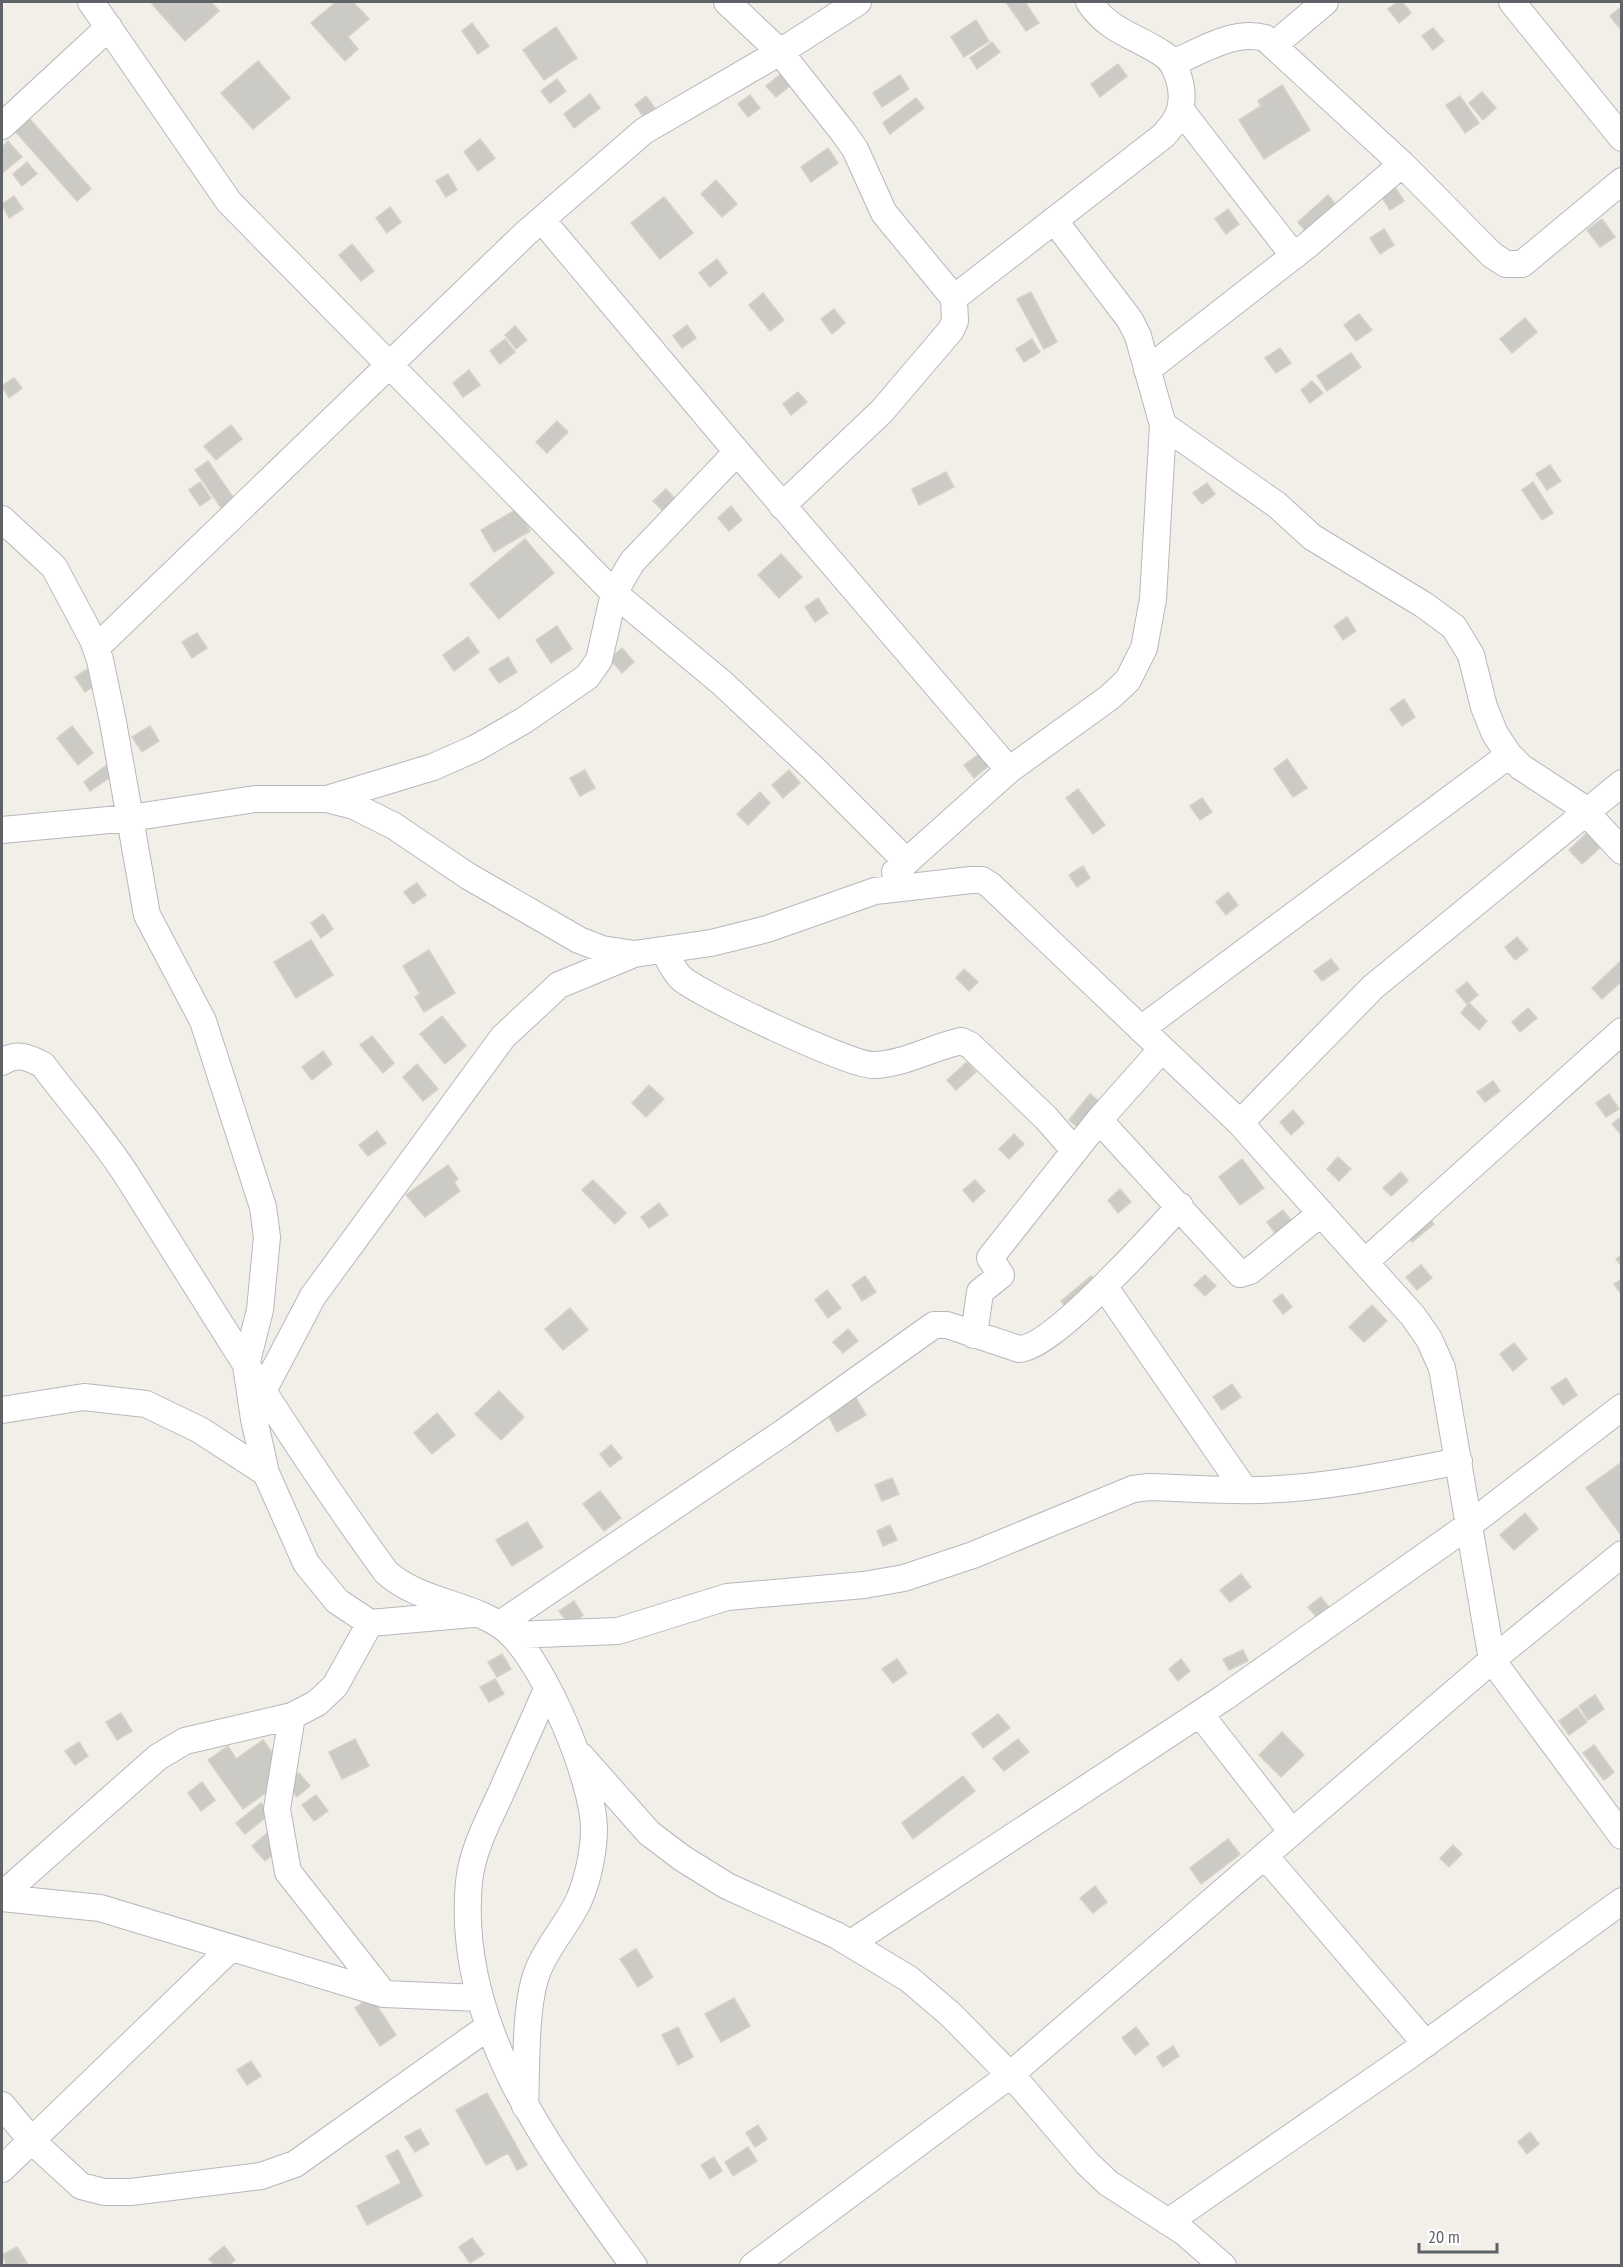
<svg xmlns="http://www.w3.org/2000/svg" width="1623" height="2267" viewBox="0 0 1623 2267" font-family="'PT Sans Narrow',sans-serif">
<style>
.building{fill:#cccac5;stroke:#d6d1c6;stroke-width:1.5}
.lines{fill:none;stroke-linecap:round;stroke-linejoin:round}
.street-casing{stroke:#b5b8bc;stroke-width:28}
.street{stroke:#fff;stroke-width:26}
</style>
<rect width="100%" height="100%" fill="#f1efe8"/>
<path class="building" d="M154 2H211L219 11 185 41 152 4Z
M336 2H353L369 19 348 37 358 49 345 61 311 23Z
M1006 2H1025L1039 23 1026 31Z
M1398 2H1402L1411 13 1399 23 1388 9Z
M1622 6V31L1610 16Z
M976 20 989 41 964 57 951 37Z
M472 23 489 46 478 54 462 31Z
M556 27 577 58 544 80 523 50Z
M1433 28 1444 41 1433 50 1422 36Z
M992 42 1000 52 977 69 970 58Z
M258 61 290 98 253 129 221 93Z
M1118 64 1127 76 1100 97 1091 84Z
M782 73 791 85 776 97 766 86Z
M900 75 909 89 882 107 873 93Z
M557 79 566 91 550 103 541 91Z
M1282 85 1310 130 1264 159 1239 120 1261 106 1258 101Z
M1482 92 1496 108 1483 120 1469 103Z
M590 94 600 108 574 128 564 114Z
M750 95 760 108 748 117 738 104Z
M646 96 655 108 643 116 635 105Z
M1460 96 1479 123 1465 133 1446 105Z
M916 98 924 108 890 134 883 123Z
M29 118 91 189 77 201 15 131Z
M480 139 495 158 478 171 464 152Z
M8 141 22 157 2 173V147Z
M828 148 838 163 811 182 801 167Z
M27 162 37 174 22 186 13 174Z
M448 174 457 190 446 197 436 181Z
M716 180 737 204 722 217 701 194Z
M1395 187 1404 201 1390 210 1381 196Z
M1328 195 1341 211 1311 238 1298 222Z
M14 196 23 209 9 218 2 204Z
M664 197 693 233 660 259 631 223Z
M390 207 401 222 387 233 376 218Z
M1228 209 1239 224 1226 234 1215 219Z
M1602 219 1615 237 1600 247 1587 230Z
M1384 229 1394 245 1380 254 1370 238Z
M352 244 374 271 361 281 339 255Z
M717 259 727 273 710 287 699 273Z
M1031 292 1057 342 1044 349 1017 299Z
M763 293 784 320 770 331 749 305Z
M834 309 845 323 832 334 821 319Z
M1359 314 1372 330 1356 341 1344 325Z
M1525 318 1537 332 1512 353 1500 339Z
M687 325 696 338 682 348 673 336Z
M515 326 527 340 516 349 505 335Z
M505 339 515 352 500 364 490 351Z
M1032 339 1040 352 1024 362 1016 349Z
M1280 348 1291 363 1276 373 1265 358Z
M1351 353 1361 367 1327 391 1317 376Z
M469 370 480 385 463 397 453 383Z
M14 378 22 388 9 398 2 386Z
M1312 381 1323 393 1310 403 1301 390Z
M798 392 807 402 791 415 783 404Z
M557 421 568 432 547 453 536 442Z
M231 425 242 439 216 460 204 446Z
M208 461 235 500 222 509 195 470Z
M1550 465 1561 481 1547 490 1536 474Z
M946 472 954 487 919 505 912 489Z
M200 482 211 498 200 506 189 490Z
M1533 482 1553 513 1542 520 1522 490Z
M1207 483 1215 494 1202 504 1193 493Z
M666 489 680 504 667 515 653 501Z
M731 506 742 520 729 531 718 518Z
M517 509 530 531 494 552 481 530Z
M525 539 554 573 499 619 470 584Z
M781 554 802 577 779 598 758 575Z
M818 598 828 613 815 622 805 607Z
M1347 617 1356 631 1343 640 1334 626Z
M557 626 572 649 551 663 536 640Z
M197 633 207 648 192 658 182 642Z
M468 637 479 652 454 671 443 655Z
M622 648 634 662 622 673 610 659Z
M508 657 517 672 499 683 489 669Z
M92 666 102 681 85 692 75 677Z
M1404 699 1415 717 1402 726 1390 709Z
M72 726 93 753 78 765 57 738Z
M150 726 159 741 142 752 132 737Z
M982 752 991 764 974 778 964 765Z
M1287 759 1307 788 1293 797 1274 769Z
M108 764 115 774 90 791 84 782Z
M585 770 595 788 580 796 570 778Z
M789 770 800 783 783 798 772 785Z
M1078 789 1105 825 1093 834 1066 798Z
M760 792 770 803 748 825 737 814Z
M1202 798 1212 812 1200 820 1190 806Z
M1589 831 1603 845 1582 864 1569 850Z
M1083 866 1090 878 1077 887 1069 875Z
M417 883 426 895 413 904 404 892Z
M1228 892 1238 905 1226 915 1216 902Z
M323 914 333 929 321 938 311 923Z
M1517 937 1528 950 1515 960 1505 947Z
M311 940 333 975 296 998 274 962Z
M429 950 455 993 424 1012 415 997 420 994 403 966Z
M1331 959 1339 969 1322 981 1314 971Z
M1621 961 1622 981 1602 999 1592 988Z
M964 969 978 982 969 991 956 978Z
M1467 982 1478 995 1467 1004 1456 991Z
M1469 1003 1487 1021 1479 1030 1461 1013Z
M1528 1008 1537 1018 1520 1032 1512 1022Z
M442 1016 466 1046 445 1064 420 1034Z
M372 1036 394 1063 383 1073 360 1045Z
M323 1051 332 1064 312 1080 302 1067Z
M967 1062 976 1072 956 1090 947 1080Z
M417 1064 438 1089 423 1101 403 1077Z
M1493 1081 1500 1091 1485 1102 1477 1092Z
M649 1085 664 1099 646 1117 632 1103Z
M1090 1094 1106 1107 1085 1133 1069 1120Z
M1609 1094 1619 1109 1606 1117 1596 1103Z
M1293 1110 1304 1123 1291 1135 1280 1122Z
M1622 1116V1135L1612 1124Z
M377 1131 386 1143 368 1156 359 1145Z
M1014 1134 1024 1144 1009 1159 999 1149Z
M1338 1157 1351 1169 1339 1181 1327 1169Z
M1242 1159 1264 1188 1240 1205 1219 1177Z
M448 1165 458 1179 454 1182 460 1191 425 1217 406 1195Z
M1401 1172 1408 1181 1391 1196 1383 1188Z
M593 1180 626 1213 615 1224 582 1190Z
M975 1180 985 1191 973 1202 963 1190Z
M1120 1189 1131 1202 1118 1213 1108 1200Z
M659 1203 668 1215 649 1228 641 1217Z
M1422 1208 1434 1224 1412 1242 1399 1226Z
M1283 1210 1293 1223 1277 1236 1267 1222Z
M1622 1255V1267L1616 1259Z
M1421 1265 1432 1278 1417 1290 1406 1277Z
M1205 1275 1216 1286 1205 1296 1194 1285Z
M865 1276 876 1292 862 1301 852 1285Z
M1091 1276 1101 1287 1071 1313 1061 1301Z
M1622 1279V1295L1614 1284Z
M827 1290 841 1308 828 1318 815 1300Z
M1282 1294 1292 1307 1283 1314 1273 1301Z
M1372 1305 1387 1321 1364 1342 1349 1327Z
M570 1308 588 1330 563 1350 545 1329Z
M848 1329 858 1341 843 1353 833 1342Z
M1514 1343 1527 1359 1513 1371 1500 1354Z
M1566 1378 1577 1395 1563 1405 1551 1388Z
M1232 1384 1241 1397 1222 1410 1213 1397Z
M499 1391 524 1417 501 1440 475 1414Z
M856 1398 866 1415 837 1432 828 1415Z
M437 1413 455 1435 432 1454 414 1433Z
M611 1445 622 1458 610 1467 600 1454Z
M1622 1462V1536L1586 1488Z
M892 1478 899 1494 882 1501 875 1485Z
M600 1491 621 1518 604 1531 583 1504Z
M1525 1513 1538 1529 1514 1550 1500 1535Z
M527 1522 543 1547 512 1566 496 1540Z
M890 1525 897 1540 883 1546 877 1531Z
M1241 1574 1251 1587 1230 1602 1220 1590Z
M1321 1597 1331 1610 1319 1620 1308 1607Z
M574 1601 583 1615 569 1625 559 1611Z
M1243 1650 1248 1661 1229 1670 1223 1659Z
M502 1654 511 1669 497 1677 488 1662Z
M897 1659 907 1673 893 1683 882 1669Z
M1181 1659 1190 1671 1178 1681 1169 1669Z
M495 1679 504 1694 489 1702 480 1687Z
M1595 1695 1604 1709 1588 1720 1579 1706Z
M1577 1708 1587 1722 1569 1735 1559 1721Z
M121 1713 132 1731 117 1740 106 1722Z
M998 1714 1010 1728 983 1748 972 1734Z
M1282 1732 1304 1755 1281 1777 1259 1755Z
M355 1739 369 1766 342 1779 329 1752Z
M1018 1739 1029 1752 1004 1771 993 1758Z
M263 1740 289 1776 243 1809 208 1760 228 1746 236 1759Z
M79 1742 88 1756 75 1765 65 1751Z
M1594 1745 1614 1772 1604 1780 1583 1753Z
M299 1773 310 1786 297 1797 286 1784Z
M963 1776 975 1791 913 1839 902 1823Z
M202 1782 215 1800 201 1811 188 1793Z
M316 1795 328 1811 314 1821 302 1805Z
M261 1803 270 1814 245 1834 236 1823Z
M278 1824 291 1839 265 1861 252 1846Z
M1228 1839 1240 1854 1201 1884 1190 1868Z
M1453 1845 1462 1854 1449 1867 1440 1858Z
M1095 1886 1107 1902 1093 1913 1080 1898Z
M636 1949 653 1977 638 1987 620 1959Z
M371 1997 396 2035 380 2046 355 2008Z
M734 1998 750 2026 721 2042 705 2014Z
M678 2027 693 2057 678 2065 662 2035Z
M1136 2027 1149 2044 1135 2055 1122 2038Z
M1173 2046 1179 2056 1163 2067 1157 2057Z
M251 2061 261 2076 247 2085 237 2070Z
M487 2093 527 2165 517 2170 508 2153 486 2165 456 2110Z
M758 2125 767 2139 755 2147 746 2133Z
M420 2129 429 2144 415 2152 405 2137Z
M1530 2132 1539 2144 1527 2154 1518 2142Z
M748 2147 757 2161 733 2176 725 2162Z
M398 2150 422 2196 367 2225 357 2206 401 2183 386 2156Z
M714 2157 722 2171 710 2179 701 2165Z
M472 2238 484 2254 470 2263 459 2247Z
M224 2246 235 2260 228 2266H215L209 2259Z
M17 2247 27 2263 7 2266 2 2255Z"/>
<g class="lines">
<g class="street-casing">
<path id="street" d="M91 2 229 202 614 593 722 683 815 770 906 861
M727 2 780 52 843 132 855 149 884 213 954 298 955 321 951 330 882 411 782 506
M1512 2 1622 138
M1274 45 1325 2
M1173 63C1201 51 1235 29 1265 38L1402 164 1492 255 1506 264H1522L1622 181
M1180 109 1294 256
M2 126 109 27
M542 220 749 466 1009 770
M1054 220 1130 320 1138 336 1163 425 1277 505 1312 537 1424 605 1454 627 1471 655 1484 707 1495 734 1509 755 1521 767 1579 805 1622 851
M954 298 1163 136C1170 128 1178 120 1180 109 1185 92 1178 64 1163 54 1136 36 1108 31 1089 2
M1147 370 1309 244 1402 164
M2 519 54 567 93 640 100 660 113 722 147 915 203 1021 263 1207 267 1237 260 1310 246 1365 254 1419 266 1473 306 1563 337 1601 370 1623 473 1614
M96 648 525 234 644 131 780 52 858 2
M327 799 433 767 476 748 523 721 587 677 599 660 614 593 632 562 737 452
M2 830 130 818 255 799H326L354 806 394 826 468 876 579 940 602 949 634 954 711 943 767 929 875 891 971 880H982L990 885 1240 1123 1413 1316 1429 1339 1442 1368 1492 1660 1622 1836
M895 872 1009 770 1110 697 1128 680 1144 648 1153 599 1163 425
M664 951C669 960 673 970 681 978 700 995 849 1065 873 1065 902 1065 933 1047 961 1041L970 1045 1046 1118 1074 1150
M1141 1029 1509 755
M2 1062C17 1052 28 1057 43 1065 72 1104 106 1141 131 1182 214 1313 294 1446 386 1572 420 1604 481 1604 511 1634 546 1668 593 1779 594 1828 594 1851 588 1879 579 1900 568 1924 548 1945 538 1970 524 2005 527 2068 525 2106
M1099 1120 1240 1274 1250 1271 1321 1213
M1240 1123 1373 987 1622 783
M1365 1262 1622 1031
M1104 1286 1244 1489
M974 1335 980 1292 1001 1275 990 1258 1099 1120 1162 1049
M263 1391 313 1296 503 1037 559 985 634 954
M2 1410 84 1397 146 1404 200 1430 266 1473
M500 1624 784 1432 934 1325H947L1019 1349C1053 1348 1153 1235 1180 1206
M512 1635 618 1631 727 1597 864 1585 904 1578 973 1555 1133 1489 1149 1487C1186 1488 1223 1491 1259 1490 1327 1488 1393 1474 1459 1461
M547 1689C532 1724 516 1758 501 1793 488 1821 472 1851 469 1882 455 2029 553 2154 634 2266
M1200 1714 1292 1832
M292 1716 277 1809 288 1872 384 1994
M581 1756 649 1833 682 1858 727 1886 836 1935 909 1979 950 2014 1021 2086 1087 2163 1108 2183 1184 2232 1223 2266
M1265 1856 1426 2044
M2 1895 158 1757 185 1741 292 1716 317 1703 335 1686 370 1623
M2 1898 100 1908 384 1994 480 1998
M851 1943 1225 1697 1469 1525 1622 1407
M2 2105 32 2141 81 2186 104 2192H131L261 2176 295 2164 488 2027
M2 2169 230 1949
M1168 2222 1410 2055 1622 1901
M753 2266 1010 2075 1492 1660 1622 1554"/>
</g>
<use href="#street" class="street"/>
</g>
<rect width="1623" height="2267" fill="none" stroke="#5f6368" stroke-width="6"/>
<path d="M1419 2243v9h78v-9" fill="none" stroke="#5f6368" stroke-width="3"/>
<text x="1428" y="2243" font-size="18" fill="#5f6368" stroke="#ffffff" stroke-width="4.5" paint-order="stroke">20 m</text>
</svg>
